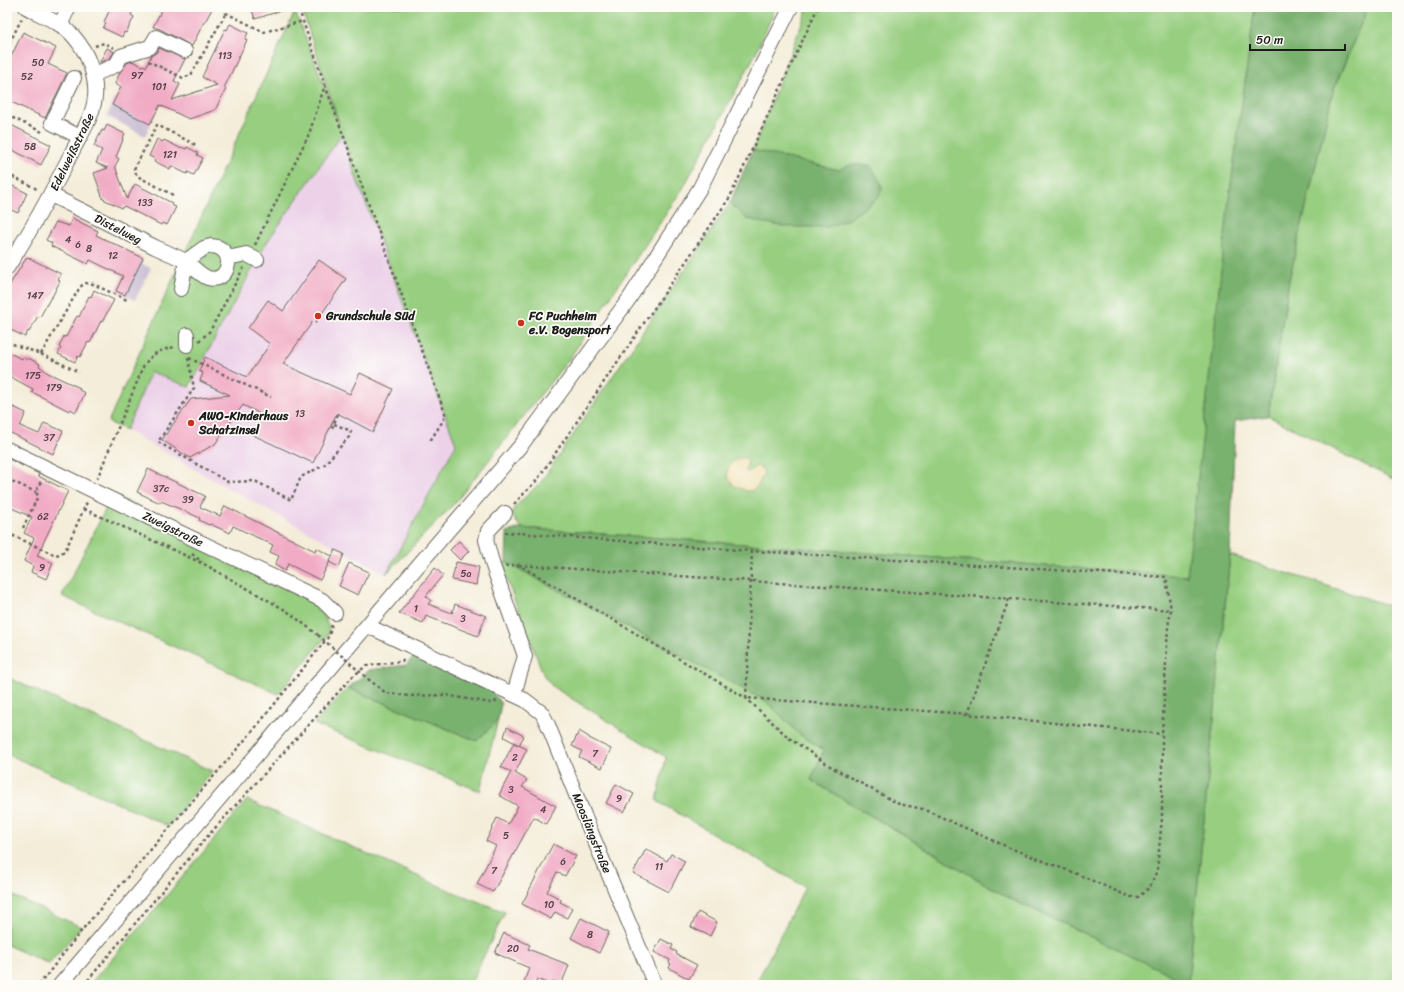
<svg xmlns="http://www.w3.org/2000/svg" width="1404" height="992" viewBox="0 0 1404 992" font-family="Sriracha,sans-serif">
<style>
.built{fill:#ecd1e9}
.industrial{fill:#cbbfd4}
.green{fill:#97ce80;stroke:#5a754e}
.forest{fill:#79b16e;stroke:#4a6645}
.sand{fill:#eeda9e;stroke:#857b5d}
.building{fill:#f1abc5}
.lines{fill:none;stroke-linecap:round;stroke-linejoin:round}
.minor-casing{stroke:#68655e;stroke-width:16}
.path{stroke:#68655e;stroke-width:2.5;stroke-dasharray:3 3;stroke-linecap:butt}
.minor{stroke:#fff;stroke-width:14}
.path-bridge{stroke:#68655e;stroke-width:2.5;stroke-dasharray:3 3;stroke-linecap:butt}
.poi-dot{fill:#c8321e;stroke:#fdfcf7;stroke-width:1.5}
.labels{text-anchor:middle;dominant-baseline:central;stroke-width:3.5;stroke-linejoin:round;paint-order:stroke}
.number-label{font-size:10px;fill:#514046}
.street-label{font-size:12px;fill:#1c1c1c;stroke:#fdfcf7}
.poi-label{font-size:12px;font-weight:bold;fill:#1c1c1c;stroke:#fdfcf7;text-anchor:start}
</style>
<rect width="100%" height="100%" fill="#fdfcf7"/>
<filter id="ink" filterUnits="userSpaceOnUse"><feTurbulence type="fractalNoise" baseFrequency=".025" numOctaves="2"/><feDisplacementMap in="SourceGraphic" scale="8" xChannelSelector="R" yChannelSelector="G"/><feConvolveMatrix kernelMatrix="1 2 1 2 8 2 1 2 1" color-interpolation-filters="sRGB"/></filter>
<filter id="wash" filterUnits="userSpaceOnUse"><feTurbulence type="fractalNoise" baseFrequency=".012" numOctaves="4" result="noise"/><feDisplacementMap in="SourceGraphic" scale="16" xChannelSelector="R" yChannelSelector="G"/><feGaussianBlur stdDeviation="0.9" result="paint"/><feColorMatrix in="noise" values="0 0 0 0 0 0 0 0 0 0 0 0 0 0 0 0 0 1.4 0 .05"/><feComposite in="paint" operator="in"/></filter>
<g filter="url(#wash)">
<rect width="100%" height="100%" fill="#f4edd9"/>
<path class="built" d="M342 134 353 169 456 444 386 574 226 487 126 430 151 372 194 388 193 380 265 245Z"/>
<path class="industrial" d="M116 96 155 115 145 136 107 116Z
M132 259 151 268 135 300 116 291Z"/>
<path class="green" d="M301 7H776L754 57 682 190 569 359 455 503 386 574 456 444 353 169 342 134 265 245 205 357 202 365 189 387 151 372 126 430 108 422 295 11 339 123Z
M808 7H1255L1187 576 521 528 515 520 512 513 515 507 541 482 730 203 753 150Z
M1368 7H1397V481L1268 416 1289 280 1333 91Z
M113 494 320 603 330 632 278 694 62 596Z
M1230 555 1397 608V985H755L805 887 657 801 666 757 553 687 544 676 501 565 506 562 766 701 799 734 824 750 811 780 1009 898 1188 983Z
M7 677 212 771 168 826 7 754Z
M348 688 477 741 498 720 480 791 314 724Z
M247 800 451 891 505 912 470 985 454 984 453 985H89L153 912Z
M7 893 81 927 49 964 7 945Z"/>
<path class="forest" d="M1255 7H1368L1333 91 1289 280 1268 416 1235 421 1230 555 1188 983 1009 898 811 780 824 750 799 734 766 701 506 562 507 532 521 528 1187 576 1229 198Z
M753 150 839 170 849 165H870L880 181 882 189 878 198 866 207 847 220 827 227H785L747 219 730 203Z
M415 655 492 691 501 704 498 720 477 741 348 688 369 670 406 665Z"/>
<path class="sand" d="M742 458H745L748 461 746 469V472L751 471 755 466 762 468 764 473 758 486 751 491H747L734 486 727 476C728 466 732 459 742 458Z"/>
<g id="blocks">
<path class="building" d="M111 7H135L131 15 134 17 126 33 124 32 122 37 103 28 106 23 104 22Z
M163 7H213L205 22H204L192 46 160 29 153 27Z
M251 7H285L286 9 255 19Z
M230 24 248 33 245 39 247 40 224 88 226 89 215 110 189 119 160 105 150 124 112 105 121 87 115 84 120 72 127 63 132 61 142 66 143 65 146 67 151 56 157 52 159 48 185 59 174 81 180 84 172 100 217 85 202 77 225 29 227 30Z
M23 32 56 48 48 64 67 73 45 118 7 100V65Z
M107 48 114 52 110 58 101 62H100Z
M7 123 51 145 41 165 7 147Z
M107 125 125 134 122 139 123 140 116 157 119 159 115 166 127 199 135 184 172 203 171 205 176 207 167 225 162 223 161 225 124 206 122 208 103 199 94 173 108 168 96 163 102 150 94 146 102 130 104 131Z
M157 139 163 142 164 140 180 148 181 147 186 149 187 147 198 153 197 155 203 158 194 175 188 172 187 174 171 166 170 169 154 161 155 159 149 156Z
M7 183 27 193 18 213 7 208Z
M72 218 98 231 96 235 143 258 125 295 116 291 123 276 90 260 88 264 51 246 52 243 46 240 56 222 69 226Z
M27 257 61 274 58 280 60 281 52 297H51L40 317 38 316 29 332 28 331 25 337 7 328V289Z
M319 260 346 279 315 323 313 321 283 364 350 394 360 373 393 389 373 432 337 413 313 463 253 435 262 415 243 405 215 444 190 458 162 440 191 399 230 395 200 381 203 373 199 371 205 357 247 377 270 344 248 328 268 300 283 311Z
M94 290 114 300 102 322 101 321 90 343 88 342 80 357 78 356 75 362 58 354 61 348 59 347 64 336 66 337 77 316 79 317 89 296 91 297Z
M7 352 22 359 23 357 27 360 28 358 40 364 39 366 48 373 80 388 79 390 85 393 76 412 70 409 69 411 32 392 33 389 7 375Z
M7 404 26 413 20 426 39 434 44 423 63 431 53 454 7 431Z
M7 458 39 474 38 476 68 491 37 556 53 563 46 579 31 572 33 566 24 561 34 538 24 533 32 517 7 506Z
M148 469 205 496 200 507 220 516 225 506 315 551 316 548 332 556 335 550 344 554 339 567 329 562 332 557 320 580 288 564 285 571 275 565 279 556 270 552 273 545 233 526 230 533 210 524 209 525 199 520 200 518 187 512 161 501 160 503 137 492Z
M459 541 469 551 460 560 450 550Z
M456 562 479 567 476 585 452 580Z
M349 563 369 572 358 595 339 586Z
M435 568 443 575 426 596 431 600 428 604 452 613 455 604 486 616 478 636 426 616 423 623 399 613Z
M507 727 524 736 519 745 504 737Z
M579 731 589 737V738L611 749 602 768 579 757 582 751 572 746Z
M514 743 527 749 515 773 527 780 522 787 556 806 546 824 534 817 493 892 477 884 496 846 486 841 497 818 508 824 518 806 499 795 511 772 501 767Z
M616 784 634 794 624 812 606 803Z
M553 844 576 856 565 876 557 872 547 892 561 899 560 902 572 908 567 918 555 912 551 919 522 904Z
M646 849 667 861 671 854 685 861 669 892 633 873Z
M698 912 717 922 710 936 691 927Z
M581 918 609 932 599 953 571 938Z
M504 933 530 945 528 949 569 965 561 985 553 981 551 985 537 979 534 985H523L529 968 495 953Z
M661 939 673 945 671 949 677 952 676 954 697 965 689 979 669 968 671 964 669 963 670 960 654 952Z"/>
</g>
</g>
<g filter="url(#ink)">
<use href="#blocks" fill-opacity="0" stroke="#68655e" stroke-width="1"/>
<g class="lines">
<g class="minor-casing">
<path id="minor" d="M60 25 69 7
M93 75 116 65 121 56 150 47 156 37 185 51
M74 78 52 123 80 137
M51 195 155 247 186 261 181 289
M211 246C237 247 231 284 208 278 200 275 192 266 186 261L204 248Z
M228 258 246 254 257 260
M7 268C31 231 52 192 72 152 81 134 93 117 95 97 97 77 87 52 75 38 63 23 42 16 26 7
M187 335V345
M7 449 158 522 322 600 335 613
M505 513 488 531 486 540 493 566 525 656 514 694
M368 626 525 700 542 713 548 725 588 825 655 985
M60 985 522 444 629 299 700 188 791 7"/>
</g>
<path class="path" d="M228 7 226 13 264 32 303 21
M95 46 104 43 114 48
M7 48 22 18
M148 61 183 78 191 75 226 13
M325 85 446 416 430 441
M7 115 42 132
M7 174 39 190
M173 195 137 176 134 169 157 125 198 146
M255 245 309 134 325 85 298 7
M199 341 210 331 244 267
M7 342 41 354 79 372
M41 354 80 287 85 283 93 284 127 300
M188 358 194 388 158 442 228 482 255 481 291 500 301 477 324 465 349 437 351 431 332 423
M189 358 271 397
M332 428 338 414
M7 479 36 492
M97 479 144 365C153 353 161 349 176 347
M514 504 537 480 730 197 818 7
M84 509 204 564 287 611 318 635
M23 528 38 496 36 492 42 479
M7 533 55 555 60 554 65 551 87 502
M752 551 746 698 967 714
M192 554 202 562
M519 565 1171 610
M505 566 519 565 746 698 789 738 833 768 899 804 923 809 1010 848 1077 874 1130 897H1138L1149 888 1157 871 1162 818V734L1168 627 1171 610 1166 577 752 551 505 532
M1009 599 967 714 1162 734
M368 679 386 693 409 696 445 695 491 703 497 701
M39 985 82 930 261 721 329 636 332 623
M84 985 206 838 353 676 366 666 402 661 405 657"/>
<use href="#minor" class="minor"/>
<path class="path-bridge" d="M318 635 368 679"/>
</g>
</g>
<g class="poi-dot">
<circle cx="318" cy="316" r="4"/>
<circle cx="521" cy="323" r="4"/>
<circle cx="191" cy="423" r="4"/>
</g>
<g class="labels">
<g class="number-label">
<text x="225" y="56">113</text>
<text x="38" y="63">50</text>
<text x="137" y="76">97</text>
<text x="27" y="77">52</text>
<text x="159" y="87">101</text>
<text x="30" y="147">58</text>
<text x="170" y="155">121</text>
<text x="145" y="203">133</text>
<text x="68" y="240">4</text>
<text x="78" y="245">6</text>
<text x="89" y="249">8</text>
<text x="113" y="256">12</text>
<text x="35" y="296">147</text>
<text x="33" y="376">175</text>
<text x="54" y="388">179</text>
<text x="300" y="414">13</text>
<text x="49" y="438">37</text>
<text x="161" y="489">37c</text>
<text x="188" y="500">39</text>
<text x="43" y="517">62</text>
<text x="42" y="568">9</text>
<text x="466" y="574">5a</text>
<text x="416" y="609">1</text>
<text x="463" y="619">3</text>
<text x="595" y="754">7</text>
<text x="515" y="758">2</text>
<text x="511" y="790">3</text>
<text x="619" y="799">9</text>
<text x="543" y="810">4</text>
<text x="506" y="836">5</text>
<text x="563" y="862">6</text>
<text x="659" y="867">11</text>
<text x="494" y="871">7</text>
<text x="549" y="905">10</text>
<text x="590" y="935">8</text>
<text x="513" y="949">20</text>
</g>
<g class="street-label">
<text transform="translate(72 152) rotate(-64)">Edelweißstraße</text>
<text transform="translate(118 229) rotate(27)">Distelweg</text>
<text transform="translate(173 529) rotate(26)">Zweigstraße</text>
<text transform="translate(592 833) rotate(68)">Mooslängstraße</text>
</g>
<g class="poi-label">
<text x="326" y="316">Grundschule Süd</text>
<text x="529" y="316">FC Puchheim<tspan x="529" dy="14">e.V. Bogensport</tspan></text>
<text x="199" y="416">AWO-Kinderhaus<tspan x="199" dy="14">Schatzinsel</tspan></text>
</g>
</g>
<rect width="1404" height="992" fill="none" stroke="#fdfcf7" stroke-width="24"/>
<path d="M1250 44v6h95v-6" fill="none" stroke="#1c1c1c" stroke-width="2"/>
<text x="1256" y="44" font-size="12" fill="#1c1c1c" stroke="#fdfcf7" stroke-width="3" paint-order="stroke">50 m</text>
</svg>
